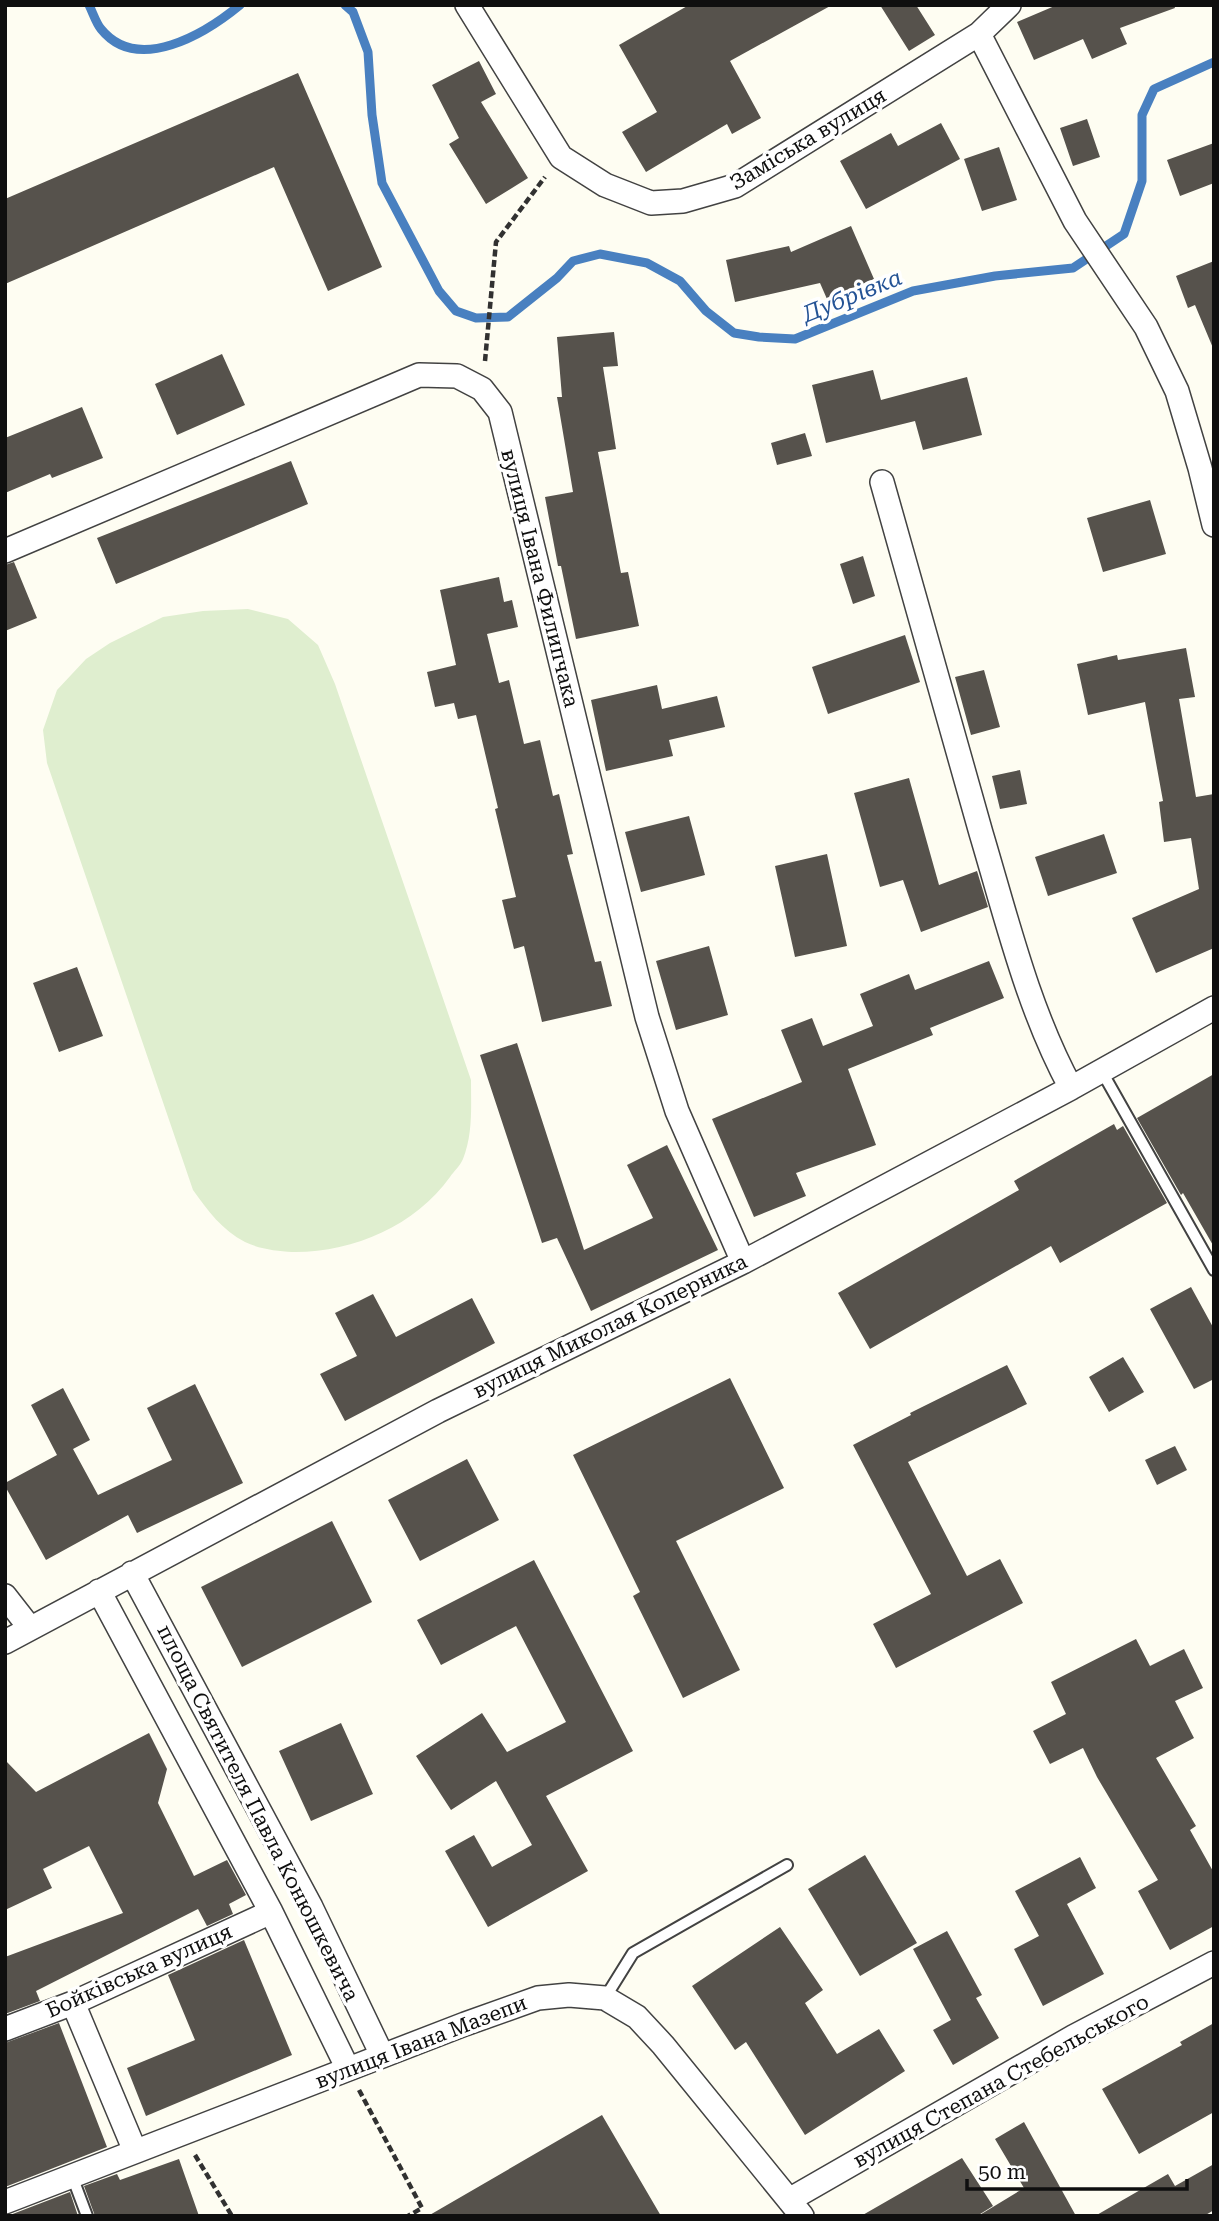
<svg xmlns="http://www.w3.org/2000/svg" width="1219" height="2221" viewBox="0 0 1219 2221" font-family="'Roboto Serif',serif">
<style>
.pitch{fill:#dfeecf}
.lines{fill:none;stroke-linecap:round;stroke-linejoin:round}
.stream{stroke:#4980c0;stroke-width:9}
.building{fill:#56524c}
.lane-casing{stroke:#424242;stroke-width:14}
.street-casing{stroke:#424242;stroke-width:26}
.path{stroke:#313131;stroke-width:4.5;stroke-dasharray:7 3.5;stroke-linecap:butt}
.lane{stroke:#fff;stroke-width:10}
.street{stroke:#fff;stroke-width:23}
.labels{text-anchor:middle;dominant-baseline:central;stroke-width:7;stroke-linejoin:round;paint-order:stroke}
.street-label{font-size:21px;fill:#0f0f0f;stroke:#fff}
.water-label{font-size:23px;font-style:italic;fill:#245395;stroke:#fff}
</style>
<rect width="100%" height="100%" fill="#fefdf2"/>
<path class="pitch" d="M248 609 288 619 318 645 335 684 471 1080C471 1107 473 1134 463 1159 460 1166 454 1171 450 1177 415 1226 352 1253 292 1252 277 1251 259 1249 245 1242 222 1230 208 1211 193 1190L47 763 43 730 57 690 86 659 110 643 163 617 203 611Z"/>
<g class="lines">
<path class="stream" d="M89 5C93 13 96 23 101 29 138 75 206 33 240 5
M345 5 353 12 368 52 372 115 382 183 439 291 456 311 476 318 508 317 557 278 573 261 600 254 647 263 680 281 706 311 734 333 759 337 795 339 913 291 995 276 1073 268 1124 234 1142 181V115L1154 89 1214 62"/>
</g>
<path class="building" d="M689 5H832L730 61 761 118 732 134 727 124 646 172 622 132 657 112 619 45Z
M880 5H916L935 35 909 51Z
M1057 5H1174L1175 8 1120 28 1127 44 1092 59 1083 39 1034 60 1017 22Z
M479 61 496 94 481 102 528 178 486 204 449 144 459 138 432 85Z
M298 73 382 267 328 291 274 167 5 284V199Z
M1087 119 1100 157 1073 166 1060 128Z
M941 123 960 159 866 209 840 161 891 133 898 146Z
M1214 143V183L1180 196 1167 160Z
M999 147 1017 200 982 211 964 159Z
M851 226 874 279 827 299 820 283 735 302 726 260 789 246 791 252Z
M1214 261V348H1213L1195 305 1188 308 1176 276Z
M614 332 618 366 603 367 616 449 598 452 621 573 628 572 639 626 576 639 561 566H558L545 497 573 492 557 397H562L557 337Z
M222 354 245 405 177 435 155 384Z
M873 370 881 400 967 377 982 435 923 450 915 421 826 443 812 385Z
M82 407 103 458 52 478 50 474 5 493V438Z
M805 433 812 456 777 465 771 443Z
M291 461 308 504 116 584 97 538Z
M1150 500 1166 554 1103 572 1087 518Z
M863 556 875 596 853 604 840 564Z
M14 562 37 618 5 631V565Z
M499 577 504 602 512 600 518 627 487 634 499 683 509 680 524 744 540 740 553 796 559 794 573 854 567 855 595 962 601 961 612 1006 542 1022 524 946 514 949 502 900 516 897 495 809 498 808 476 715 458 719 454 703 435 707 427 672 456 665 440 590Z
M905 635 920 682 828 714 812 667Z
M1186 648 1195 697 1179 699 1196 797 1214 794V948L1156 973 1132 918 1199 889 1191 838 1164 842 1159 802 1163 801 1145 702 1088 715 1077 664 1117 655 1118 660Z
M984 670 1000 727 971 735 955 677Z
M657 685 662 709 717 696 725 727 669 740 673 756 606 771 591 700Z
M1020 770 1027 804 1000 809 992 776Z
M909 778 939 885 977 871 988 907 921 932 903 880 880 887 854 793Z
M689 816 705 875 641 892 625 832Z
M1104 834 1117 873 1048 896 1035 857Z
M827 854 847 946 795 957 775 866Z
M709 946 728 1015 676 1030 656 961Z
M989 961 1004 998 930 1028 933 1035 848 1069 876 1145 796 1173 806 1196 754 1217 712 1119 802 1082 781 1030 812 1018 823 1046 873 1026 860 994 909 974 915 990Z
M77 967 103 1036 59 1052 33 983Z
M517 1043 584 1250 653 1218 627 1165 667 1145 718 1250 591 1311 557 1238 542 1243 480 1055Z
M1214 1074V1247L1183 1193 1181 1195 1137 1118Z
M1114 1124 1117 1130 1123 1126 1167 1203 1060 1263 1051 1246 870 1349 838 1293 1019 1190 1014 1181Z
M1191 1287 1214 1329V1379L1194 1389 1150 1309Z
M373 1294 396 1337 472 1298 495 1343 345 1421 320 1374 357 1356 335 1313Z
M1123 1357 1144 1392 1109 1412 1089 1377Z
M1007 1365 1027 1404 908 1462 967 1576 1000 1559 1023 1603 896 1668 873 1624 931 1594 853 1445 911 1415 910 1413Z
M730 1378 784 1488 676 1541 740 1670 683 1698 633 1596 640 1592 573 1455Z
M195 1384 243 1483 137 1533 128 1515 46 1560 5 1486V1483L57 1455 31 1405 63 1388 90 1440 73 1449 98 1495 172 1460 147 1408Z
M1175 1446 1187 1470 1157 1485 1145 1460Z
M467 1459 499 1520 420 1561 388 1500Z
M332 1521 372 1602 242 1667 201 1587Z
M534 1560 633 1751 546 1796 588 1871 488 1927 445 1851 474 1835 492 1867 532 1845 496 1781 451 1810 416 1756 482 1713 507 1752 566 1722 516 1626 441 1665 417 1620Z
M1136 1639 1150 1666 1184 1649 1203 1688 1175 1701 1194 1738 1156 1758 1196 1826 1190 1830 1214 1873V1926L1170 1950 1138 1891 1158 1880 1097 1777 1083 1748 1050 1764 1033 1731 1066 1714 1051 1682Z
M341 1723 373 1794 311 1821 279 1751Z
M149 1733 167 1769 158 1803 194 1876 227 1860 246 1895 229 1904 233 1914 207 1926 198 1909 36 1991 40 2001 5 2014V1957L123 1913 89 1846 43 1869 52 1888 5 1910V1760L36 1792Z
M865 1855 917 1943 860 1976 808 1889Z
M1080 1857 1096 1888 1067 1904 1104 1974 1043 2006 1014 1949 1039 1936 1015 1891Z
M780 1927 823 1990 805 2003 837 2054 879 2029 905 2071 805 2135 746 2042 735 2050 692 1986Z
M947 1931 982 1995 976 1998 999 2038 953 2065 933 2030 951 2020 913 1949Z
M244 1940 292 2055 146 2116 127 2068 195 2040 168 1975Z
M59 2023 107 2147 5 2187V2043Z
M1214 2023V2112L1139 2154 1102 2089 1182 2045 1180 2042Z
M602 2115 661 2216H428Z
M1024 2122 1076 2216H978L1024 2188 995 2139Z
M962 2158 993 2206 977 2216H861Z
M179 2159 199 2216H95L84 2186 117 2174 120 2180Z
M1214 2164V2210L1204 2216H1095L1168 2174 1175 2186Z
M70 2192 78 2216H5L10 2215Z"/>
<g class="lines">
<g class="lane-casing">
<path id="lane" d="M1101 1070 1214 1270
M605 1998 633 1953 787 1865
M72 2176 87 2216"/>
</g>
<g class="street-casing">
<path id="street" d="M467 5 561 157 605 185 651 203 683 201 735 186 979 34 1009 5
M979 34 1075 221 1146 327 1177 391 1200 468 1214 525
M882 482C914 599 947 716 981 833 1007 920 1028 1009 1071 1088
M5 551 419 375 457 376 482 389 500 412 647 1017 677 1111 743 1262
M132 1573 311 1907 382 2055
M99 1591 271 1912 348 2069
M5 1596 30 1628
M5 1642 438 1411 743 1262 1071 1088 1214 1008
M73 2003 135 2151
M5 2029 73 2003 271 1912
M789 2200 1073 2037 1214 1963
M5 2202 465 2024 538 1998 569 1995 605 1998 637 2017 663 2045 802 2216"/>
</g>
<path class="path" d="M485 361 496 242 545 177
M359 2090 422 2208 408 2216
M195 2155 232 2216"/>
<use href="#lane" class="lane"/>
<use href="#street" class="street"/>
</g>
<g class="labels">
<g class="street-label">
<text transform="translate(808 139) rotate(-31)">Заміська вулиця</text>
<text transform="translate(540 578) rotate(76)">вулиця Івана Филипчака</text>
<text transform="translate(610 1326) rotate(-26)">вулиця Миколая Коперника</text>
<text transform="translate(258 1813) rotate(63)">площа Святителя Павла Конюшкевича</text>
<text transform="translate(139 1971) rotate(-24)">Бойківська вулиця</text>
<text transform="translate(421 2042) rotate(-21)">вулиця Івана Мазепи</text>
<text transform="translate(1001 2081) rotate(-29)">вулиця Степана Стебельського</text>
</g>
<g class="water-label">
<text transform="translate(852 296) rotate(-22)">Дубрівка</text>
</g>
</g>
<rect width="1219" height="2221" fill="none" stroke="#0f0f0f" stroke-width="14"/>
<path d="M967 2179v10h220v-10" fill="none" stroke="#0f0f0f" stroke-width="3.5"/>
<text x="978" y="2179" font-size="21" fill="#0f0f0f" stroke="#ffffff" stroke-width="5" paint-order="stroke">50 m</text>
</svg>
